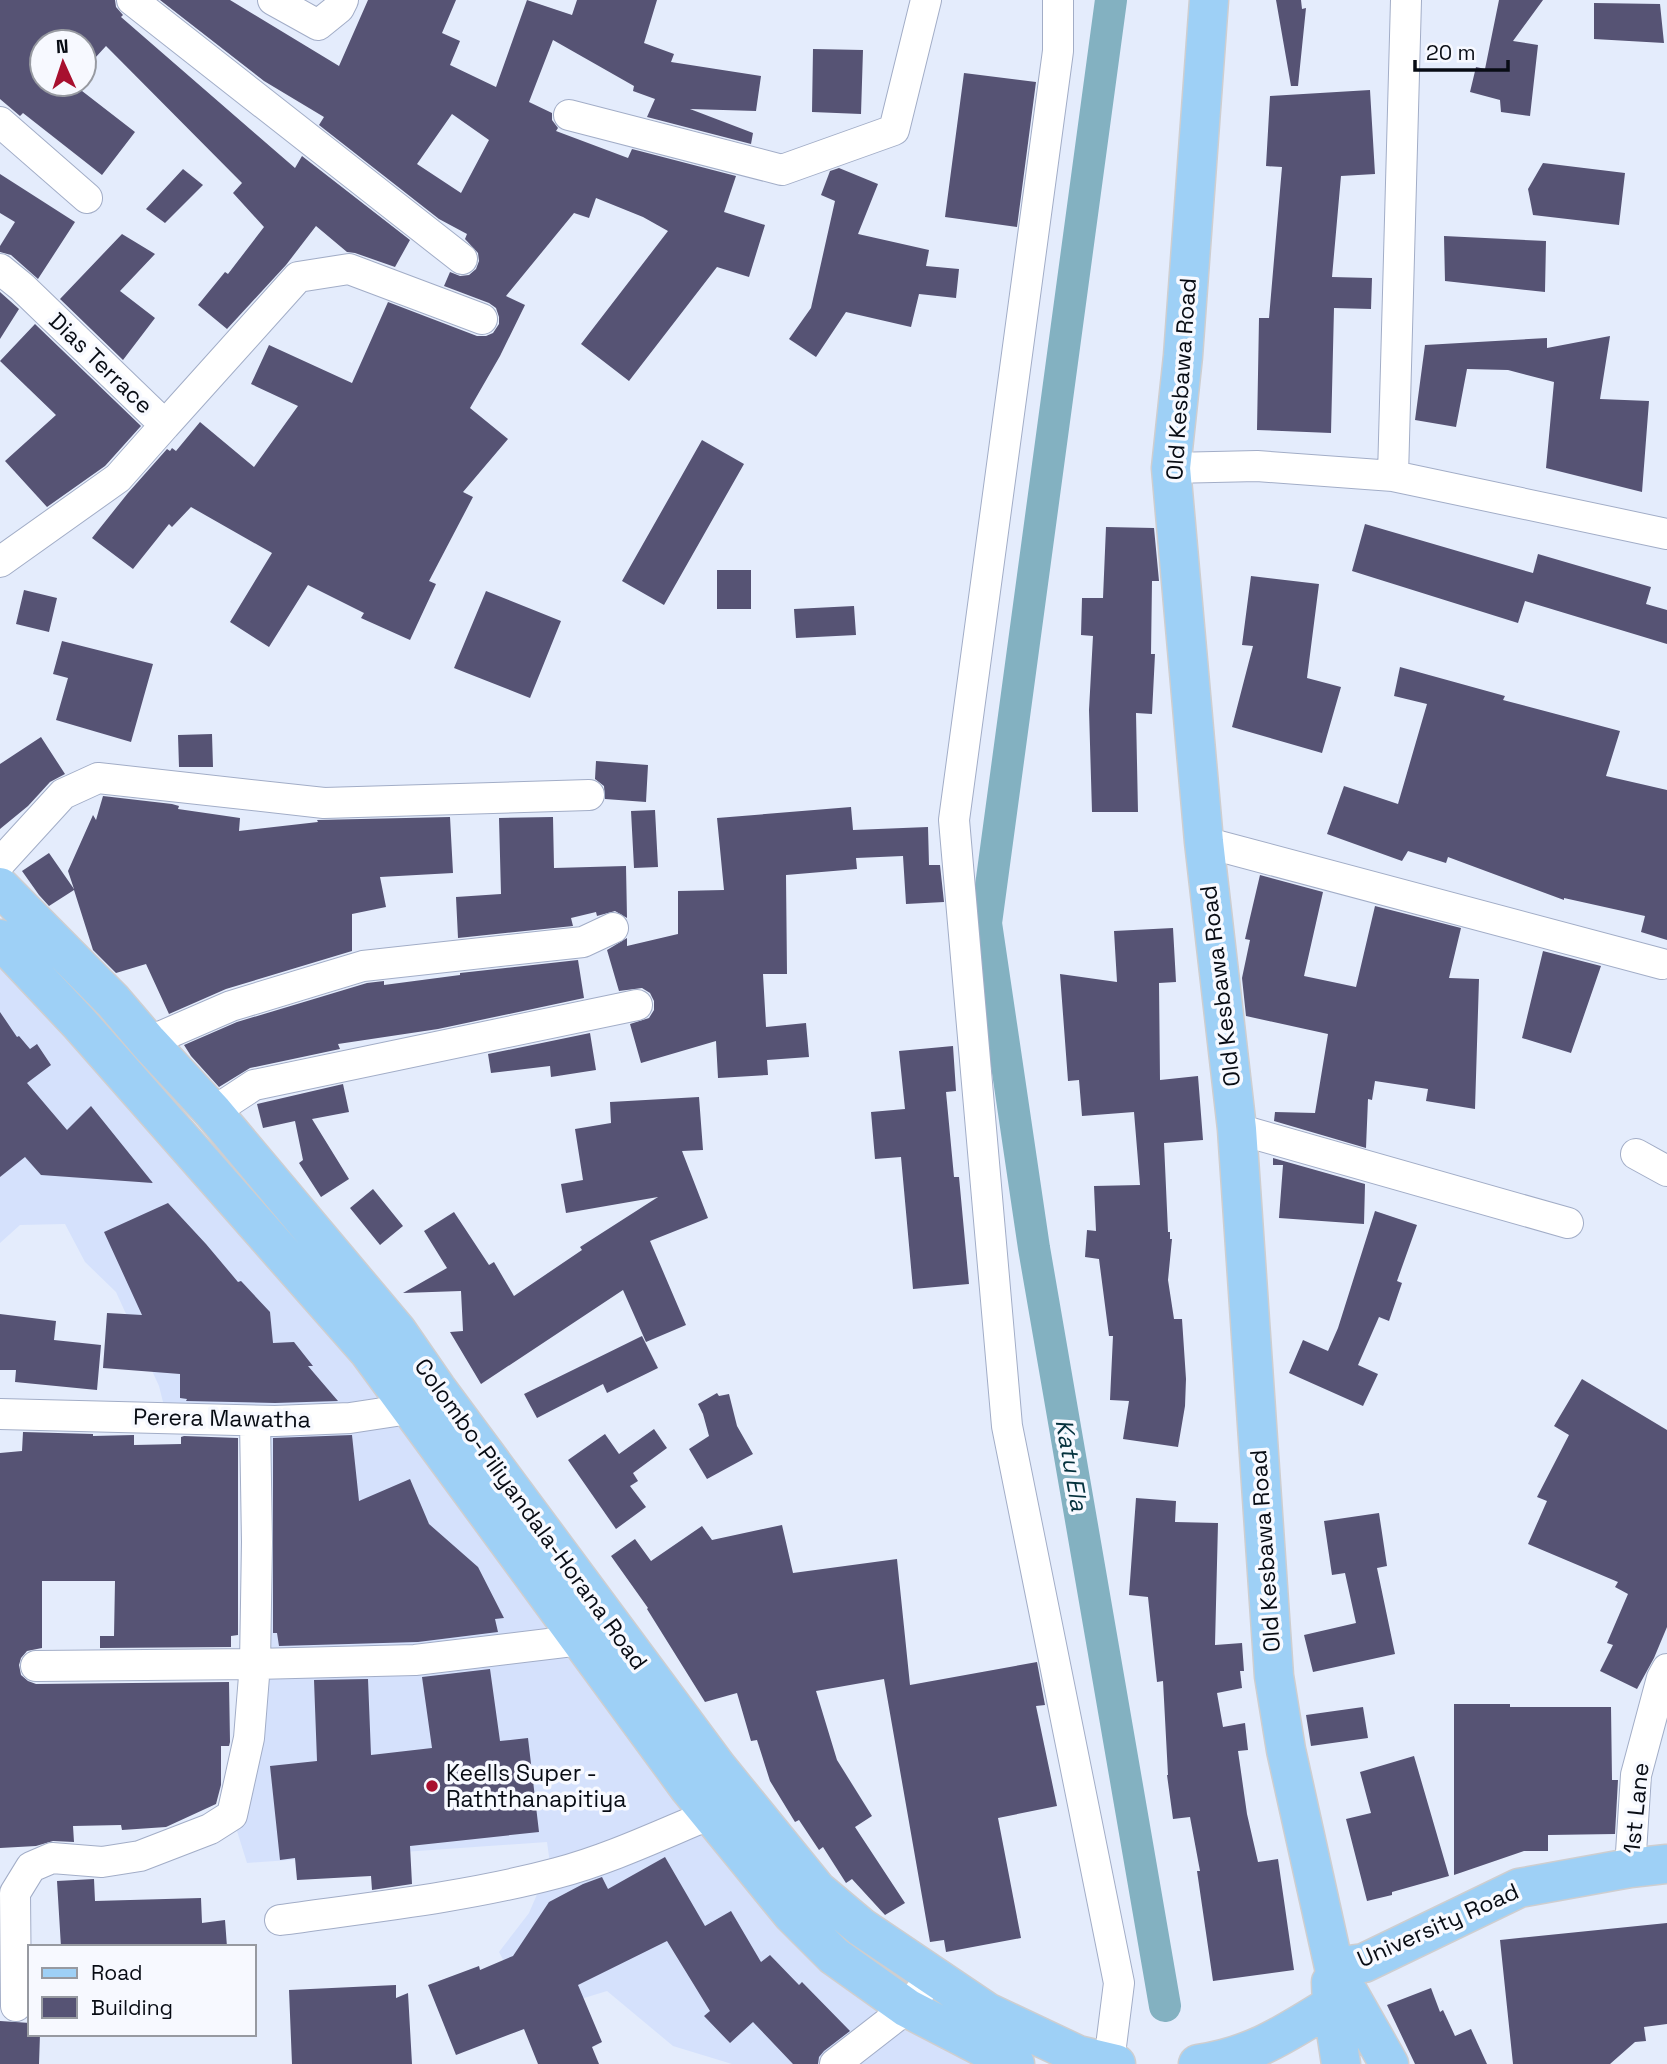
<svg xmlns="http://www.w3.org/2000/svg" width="1667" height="2064" viewBox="0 0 1667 2064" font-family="'Space Grotesk',sans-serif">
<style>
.built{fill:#d5e1fc}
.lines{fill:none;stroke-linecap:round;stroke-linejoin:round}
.canal{stroke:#83b1c1;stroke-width:32}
.building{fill:#565374;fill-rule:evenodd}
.minor-casing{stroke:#a2adc7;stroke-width:32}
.major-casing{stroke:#ceced0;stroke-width:41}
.minor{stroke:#fff;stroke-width:30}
.major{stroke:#9ed0f6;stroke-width:38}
.poi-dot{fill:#a8102f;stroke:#f7f9ff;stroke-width:2.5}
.labels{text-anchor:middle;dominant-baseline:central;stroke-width:7;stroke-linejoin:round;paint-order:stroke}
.street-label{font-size:23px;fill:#080c14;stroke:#f7f9ff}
.poi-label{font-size:23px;fill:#080c14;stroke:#f7f9ff;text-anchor:start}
.water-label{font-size:24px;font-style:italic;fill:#04313d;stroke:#f7f9ff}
</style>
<rect width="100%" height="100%" fill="#e4ecfc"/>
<path class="built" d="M0 955 355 1363 574 1658 650 1768 727 1867 762 1908 827 1976 900 2028 981 2064H732L673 2046 607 1991 532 2014 499 1952 529 1913 550 1864 547 1842 247 1863 232 1815 255 1421 167 1418 159 1386 116 1292 85 1262 65 1224 20 1225 0 1243Z"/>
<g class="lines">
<path class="canal" d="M1111 0 986 923 1034 1248 1165 2006"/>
</g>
<path class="building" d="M0 0H115L116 7 123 15 121 17 295 168 302 156 410 240 395 267 355 253 347 252 316 226 286 265 227 329 198 305 225 272 228 274 264 227 233 193 242 183 106 46 84 70V42H42V84H73L135 132 102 175 23 113 20 116 0 99Z
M160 0H230L339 66 368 0H456L442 33 460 41 450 65 496 87 527 0 572 15 577 0H657L644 43 674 54 671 62 761 76 756 111 690 109 753 133 751 144 647 117 655 99 633 91 634 86 553 40 529 102 552 113V120L558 128 556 131 628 158 632 149 736 176 724 212 765 225 749 277 717 267 629 381 581 344 668 231 643 217 596 198 589 218 574 213 506 296 525 305 500 356 470 408 508 439 463 492 473 497 429 581 436 584 410 640 361 618 364 613 308 585 269 647 230 622 272 553 191 507 172 527 169 524 133 569 92 538 128 493 167 449 170 451 172 448 176 451 200 422 254 467 298 406 251 384 269 345 352 383 388 302 477 336H486L493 333 499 324V317L496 308 489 303 444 286 450 272 460 276 469 275 476 269 479 261 478 253 465 239 467 234 439 219 319 125 324 117 264 81ZM452 114 489 140 461 193 417 164Z
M1276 0H1301L1302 9 1306 8 1298 86H1291Z
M1499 0H1543L1513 41 1538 45 1530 116 1501 112 1500 100 1470 92 1476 67 1485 69Z
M1594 3 1660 4 1664 43 1594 39Z
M813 49 863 50 861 114 812 112Z
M964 73 1036 82 1017 227 945 217Z
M1370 90 1375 174 1341 176 1332 277 1372 278 1371 309 1334 308 1331 433 1257 430 1259 318H1269L1282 167 1266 166 1270 96Z
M1543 163 1625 173 1619 225 1533 215 1528 189Z
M839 168 878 184 858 234 929 250 926 266 959 269 956 298 919 294 911 327 846 312 816 357 789 339 811 308 835 201 821 195 830 171Z
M183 169 203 185 165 223 146 209Z
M0 174 75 222 38 279 11 255 0 252V246L15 222 0 213Z
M122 234 155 254 120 291 155 318 123 360 60 299Z
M1444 236 1546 241 1545 292 1445 281Z
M0 292 19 309 0 339Z
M35 324 141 426 105 466 47 507 5 461 56 415 0 361Z
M1610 336 1600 399 1649 401 1642 492 1546 468 1554 382 1508 370 1467 369 1456 427 1415 420 1425 345 1547 338V348Z
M702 440 744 464 664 605 622 581Z
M1365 524 1533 573 1538 554 1651 587 1646 604 1667 610V644L1525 601 1518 623 1352 571Z
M1106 527 1154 528 1159 581H1152L1151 654H1155L1152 714 1136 713 1138 812H1092L1089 710 1093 636 1081 635 1082 598H1103Z
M717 570H751V609H717Z
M1251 576 1319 584 1307 678 1341 687 1322 753 1232 727 1253 646 1242 645Z
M24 590 57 598 49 632 16 624Z
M486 591 561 621 530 698 454 668Z
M854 606 856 635 796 638 794 609Z
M62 641 153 664 131 742 56 720 68 678 53 674Z
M1400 667 1505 696 1503 700 1620 731 1606 776 1667 790V940L1641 932 1645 916 1564 898V900L1448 857 1446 863 1408 851 1402 861 1327 834 1344 786 1398 804 1427 704 1394 696Z
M212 734 213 767H179L178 735Z
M41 737 65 774 50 782 28 806 0 829V764Z
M596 761 648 765 646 802 605 799 604 786 595 779Z
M103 796 172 804 179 806 178 809 240 818 239 831 318 822 317 820 450 817 453 873 380 877 386 907 352 914V951L226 989 169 1014 146 964 116 973 93 950 74 890 49 906 39 895 22 871 49 853 74 889 68 871 93 815 96 820Z
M851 807 853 830 928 827 929 865H940L944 902 906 904 903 856 856 858 857 869 786 875 787 974H763L766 1027 806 1023 809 1057 767 1060 768 1075 718 1078 716 1041 641 1063 630 1024 649 1018 654 1010V1001L650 993 642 988 619 991 607 950 627 938V946L678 934V891L724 890 717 818Z
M655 810 658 867 634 868 631 811Z
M553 817 554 868 626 866 627 918 615 911 597 916 596 912 571 918 573 926 458 938 456 897 501 894 499 818Z
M1260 875 1323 892 1304 976 1356 987 1375 906 1461 928 1449 978 1479 979 1475 1109 1426 1101 1428 1089 1375 1081 1372 1100 1368 1099 1366 1148 1274 1121 1275 1112 1315 1113 1328 1034 1246 1016 1242 978 1250 940 1245 939Z
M1173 928 1176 982 1159 983 1160 1080 1198 1076 1203 1140 1164 1143 1168 1232H1170V1239H1172L1168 1280 1174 1319H1182L1186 1379 1185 1406 1178 1447 1123 1439 1129 1401 1110 1400 1113 1336H1109L1099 1259 1085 1257 1087 1230 1096 1231 1094 1186 1140 1185 1134 1112 1082 1116 1079 1080 1068 1081 1060 974 1117 982 1114 931Z
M1543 951 1601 966 1571 1053 1522 1038Z
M578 960 584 998 438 1029 338 1044 340 1049 250 1068 219 1087 191 1056 184 1045 237 1022 367 983 384 981V985L460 975V973Z
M0 1012 17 1037 19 1036 30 1049 37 1044 51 1065 27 1083 67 1130 91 1106 153 1183 41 1175 25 1157 0 1177Z
M590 1033 596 1070 551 1077 550 1066 491 1073 488 1054Z
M953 1046 956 1091 946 1092 954 1177H959L969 1284 913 1289 901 1157 875 1159 871 1112 905 1109 899 1051Z
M343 1084 349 1112 312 1119 349 1179 321 1197 299 1163 303 1160 295 1121 263 1128 257 1104Z
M699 1097 703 1150 682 1151 708 1218 650 1241 686 1325 646 1342 623 1290 481 1384 450 1332 463 1331 461 1291 403 1293 447 1268 424 1231 454 1212 489 1265 494 1262 514 1296 582 1250 580 1247 658 1197 566 1213 561 1184 583 1180 575 1129 611 1123 610 1102Z
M1273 1158 1365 1184 1364 1224 1279 1218 1283 1165H1273Z
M373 1189 403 1226 380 1245 350 1208Z
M168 1203 206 1244 238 1282 241 1281 270 1312 273 1343 294 1342 313 1366H308L338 1401 275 1403 186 1401 187 1399 180 1398V1374L103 1368 107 1313 142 1315 104 1232Z
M1375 1211 1417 1225 1397 1281 1402 1283 1389 1321 1379 1317 1358 1365 1378 1374 1363 1406 1289 1373 1303 1340 1328 1351 1338 1328Z
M0 1314 56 1321 54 1340 101 1345 97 1390 15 1382 16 1370H0Z
M642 1336 658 1368 607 1393 603 1384 537 1418 524 1394Z
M1582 1379 1667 1430V1627L1654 1658 1637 1689 1600 1671 1613 1645 1607 1643 1628 1594 1615 1587 1618 1582 1528 1544 1547 1501 1537 1497 1569 1435 1554 1426Z
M717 1393 719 1396 729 1394 737 1426 753 1454 707 1479 689 1449 709 1436 703 1414 698 1404Z
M654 1429 667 1448 633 1473 638 1481 630 1486 646 1507 616 1529 568 1460 605 1434 619 1454Z
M23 1432 93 1434V1436L134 1435V1445L181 1444V1437L184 1436 238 1438V1635L231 1636V1647L100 1648V1636H114L115 1581H42V1648L27 1651 21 1658 19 1665 21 1675 28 1681 36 1684 229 1682 230 1742 229 1746H221V1785L216 1804 166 1827 122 1830 121 1825 73 1826 74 1842 53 1841 36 1846 0 1848V1453L22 1451Z
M352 1435 359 1501 410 1479 429 1524 478 1567 504 1618 495 1619 498 1632 418 1642 279 1646 277 1633H273V1438Z
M1136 1498 1176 1501 1175 1522 1218 1523 1215 1645 1242 1643 1244 1671H1240L1242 1688 1217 1693 1223 1727 1245 1723 1248 1750 1238 1751 1247 1814 1258 1862 1278 1859 1294 1970 1213 1981 1197 1871H1200L1190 1817 1173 1819 1167 1775H1168L1163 1681 1157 1682 1148 1597 1129 1595Z
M1379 1513 1387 1566 1377 1568 1395 1654 1313 1672 1304 1635 1356 1623 1345 1573 1332 1575 1324 1521Z
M782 1525 793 1573 897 1559 910 1685 1037 1662 1045 1705 1036 1706 1057 1806 998 1818 1021 1938 946 1952 944 1940 930 1942 884 1679 816 1691 837 1760 872 1816 855 1827 905 1903 885 1915 852 1879 846 1883 823 1847 819 1850 799 1820 795 1822 770 1781 757 1740 751 1741 737 1693 705 1702 647 1609 648 1608 611 1556 635 1539 651 1561 702 1526 712 1540Z
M490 1669 500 1741 528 1738 539 1832 410 1846 412 1884 372 1890 371 1876 297 1880 295 1858 280 1860 270 1766 317 1761 314 1680 368 1679 371 1755 432 1748 422 1677Z
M1454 1704H1510V1707H1611L1612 1780H1618L1615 1834 1548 1835V1851H1524L1454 1875Z
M1363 1707 1368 1738 1311 1746 1306 1715Z
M1414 1756 1449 1876 1392 1892V1895L1367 1901 1346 1819 1371 1813 1360 1772Z
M665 1857 705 1926 731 1911 761 1962 770 1955 799 1985 802 1982 850 2031 824 2051 819 2057 818 2064H793L753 2022 730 2043 704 2016 710 2011 667 1941 578 1985 602 2042 592 2047 599 2064H538L524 2029 456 2055 428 1985 479 1966 480 1970 513 1956 549 1902 583 1884 602 1877 608 1889Z
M94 1879 95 1901 201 1898 202 1923 225 1920 227 1947H61L57 1881Z
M1667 1923V2024L1644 2027 1646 2041 1635 2042 1610 2064H1513L1500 1940Z
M396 1985V1998L408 1993 412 2064H292L289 1990Z
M1431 1988 1440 2012 1443 2010 1455 2036 1471 2029 1487 2064H1415L1387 2005Z
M0 2021 30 2023V2034H40L39 2064H0Z"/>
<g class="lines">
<g class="minor-casing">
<path id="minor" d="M132 0 462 259
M273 0 318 25 339 8 343 0
M1058 0V51L954 820 1007 1426 1119 1983 1109 2062
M569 115 782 170 894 130 926 0
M0 122 87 198
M0 269 22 287 165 425 118 478 0 562
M165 425 298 277 349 269 482 319
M1171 468 1257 466 1393 476 1667 534
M1393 476 1406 0
M1204 842 1662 964
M0 863 63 794 98 778 324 803 589 795
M148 1042 231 1006 363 966 583 942 613 928
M213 1112 254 1085 637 1005
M1237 1129 1568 1223
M1636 1154 1667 1171
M0 1414 275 1421 350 1418 409 1409 426 1397
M36 1666 255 1664 257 1542 255 1421
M1630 1868 1636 1775 1662 1678 1667 1669
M280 1920C373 1907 467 1897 557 1873 610 1859 660 1835 711 1814
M16 2006 15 1893 31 1867 52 1858 102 1862 140 1856 210 1829 232 1815 249 1738 255 1664 415 1660 581 1640
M835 2064 907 2008 919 1993"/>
</g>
<g class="major-casing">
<path id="major" d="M1209 0 1183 356 1171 468 1204 842 1237 1129 1274 1676 1286 1750 1334 1967 1389 2064
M0 887 113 1001 148 1042 213 1112 397 1331 437 1389 717 1767 817 1890 861 1927 987 2012 1078 2055 1116 2064
M0 939 79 1023 369 1352 689 1788 792 1914 834 1956 907 2008 1015 2064
M1334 1967 1364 1963 1519 1888 1630 1868 1667 1864
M1331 1982 1332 2005 1341 2064
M1198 2064C1253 2056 1285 2034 1332 2005"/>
</g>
<use href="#minor" class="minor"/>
<use href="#major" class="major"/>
</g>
<circle class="poi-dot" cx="432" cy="1786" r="7"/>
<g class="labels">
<g class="street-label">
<text transform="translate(101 363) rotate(44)">Dias Terrace</text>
<text transform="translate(1181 379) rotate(-86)">Old Kesbawa Road</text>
<text transform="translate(1220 986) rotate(-97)">Old Kesbawa Road</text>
<text transform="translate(222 1418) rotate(1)">Perera Mawatha</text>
<text transform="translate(531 1514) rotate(54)">Colombo-Piliyandala-Horana Road</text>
<text transform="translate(1265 1551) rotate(-94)">Old Kesbawa Road</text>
<text transform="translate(1636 1808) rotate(-84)">1st Lane</text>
<text transform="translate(1438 1925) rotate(-24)">University Road</text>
</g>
<g class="poi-label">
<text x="446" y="1773">Keells Super -<tspan x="446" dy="26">Raththanapitiya</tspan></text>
</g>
<g class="water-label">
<text transform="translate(1072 1465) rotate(80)">Katu Ela</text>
</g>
</g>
<rect x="28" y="1945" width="228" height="91" fill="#f7f9ff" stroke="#979aa1" stroke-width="2"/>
<rect x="42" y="1968" width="35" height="10" fill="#9ed0f6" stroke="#979aa1" stroke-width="2"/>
<text x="91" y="1980" font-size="21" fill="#080c14">Road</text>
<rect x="42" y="1997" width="35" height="21" fill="#565374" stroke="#979aa1" stroke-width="2"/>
<text x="91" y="2015" font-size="21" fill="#080c14">Building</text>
<g transform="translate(63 63) rotate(357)"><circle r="33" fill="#f7f9ff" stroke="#979aa1" stroke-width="2"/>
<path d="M0-5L12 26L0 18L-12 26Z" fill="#a8102f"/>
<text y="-10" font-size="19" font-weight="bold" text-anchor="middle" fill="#080c14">N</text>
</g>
<path d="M1415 60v10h93v-10" fill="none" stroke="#080c14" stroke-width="3.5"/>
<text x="1426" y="60" font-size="21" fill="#080c14" stroke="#f7f9ff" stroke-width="5" paint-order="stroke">20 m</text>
</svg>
